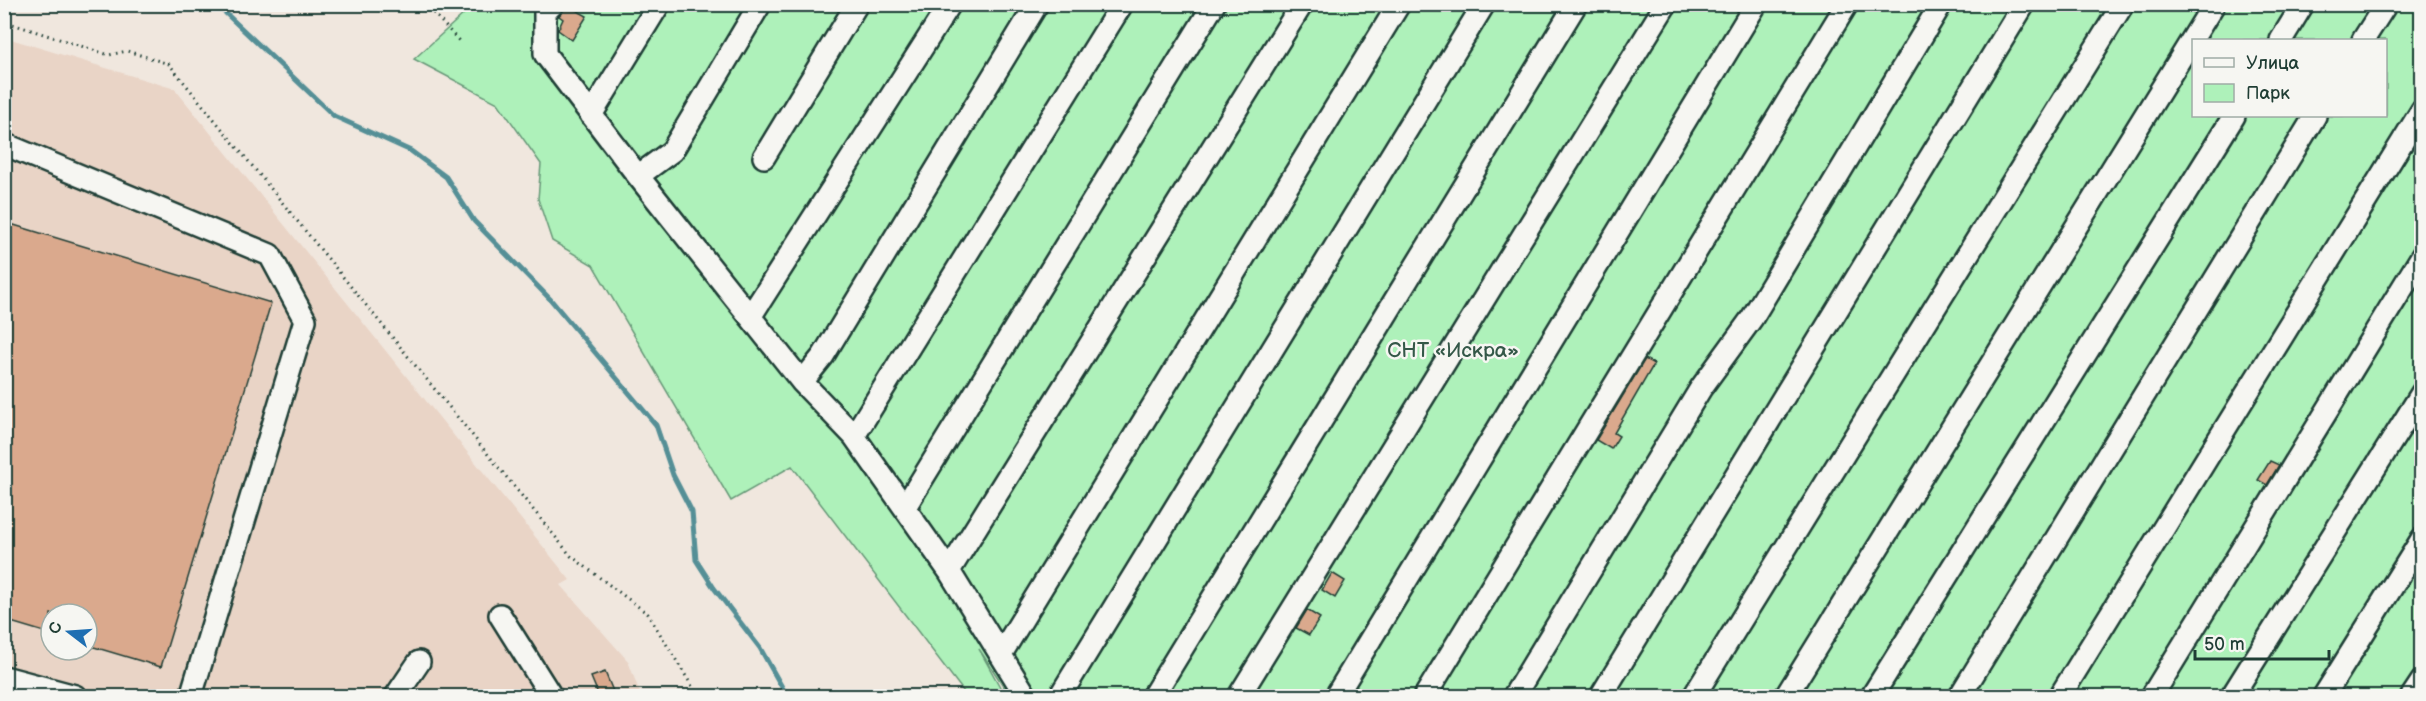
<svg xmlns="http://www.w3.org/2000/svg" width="2426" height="701" viewBox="0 0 2426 701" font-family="'Balsamiq Sans',sans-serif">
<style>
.built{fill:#e9d4c6;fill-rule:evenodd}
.green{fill:#aef1ba;stroke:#669777;stroke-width:1.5;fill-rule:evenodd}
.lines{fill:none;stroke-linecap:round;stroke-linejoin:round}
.stream{stroke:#548f96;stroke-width:5}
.building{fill:#daa98d;stroke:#1f3d34;stroke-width:1.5}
.minor-casing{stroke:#1f3d34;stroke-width:26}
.path{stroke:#1f3d34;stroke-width:3;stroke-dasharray:1.5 4.5;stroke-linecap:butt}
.minor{stroke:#f6f6f2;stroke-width:21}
.labels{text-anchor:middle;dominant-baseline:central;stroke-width:5;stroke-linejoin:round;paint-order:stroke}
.park-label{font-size:21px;fill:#345848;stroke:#f6f6f2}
</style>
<rect width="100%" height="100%" fill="#f0e7de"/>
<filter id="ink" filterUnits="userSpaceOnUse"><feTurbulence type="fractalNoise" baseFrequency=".0167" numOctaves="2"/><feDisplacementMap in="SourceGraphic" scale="12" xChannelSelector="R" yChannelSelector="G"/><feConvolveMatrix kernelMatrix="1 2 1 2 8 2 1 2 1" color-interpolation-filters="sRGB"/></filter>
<g filter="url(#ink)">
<path class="built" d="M4 37 175 89 570 580 561 585 628 661 641 696H5ZM51 614H87V650H51Z"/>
<path class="green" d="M475 4 2421 5V696H1010L979 649 1005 696H967L792 466 731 501 593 265 552 241 538 199 541 164 498 103 414 59ZM2194 40H2386V116H2194Z"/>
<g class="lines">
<path class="stream" d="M216 4 334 116 411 151 446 177 474 221 551 300 656 425 673 475 692 512 696 560 714 588 760 648 787 696"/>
</g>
<path class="building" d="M565 4 587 16 572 40 558 30 563 19 559 16Z
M4 222 271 303 161 667 87 645V614H51V634L4 620Z
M1645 359 1654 364 1614 433 1619 436 1611 449 1596 440Z
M2270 461 2279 465 2267 485 2258 480Z
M1332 573 1345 581 1335 598 1322 590Z
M1307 610 1320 618 1309 635 1296 628Z
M605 672 615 696H599L591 677Z"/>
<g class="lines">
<g class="minor-casing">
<path id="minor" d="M553 4 545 12V54L638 176 802 382 854 436 949 571 1026 696
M2281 40 2303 4
M2363 40 2386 4
M591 115 659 4
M4 144 270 255 305 320 191 696
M764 157 857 4
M638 176 672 151 760 4
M750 317 950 4
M802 382 823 356 1037 4
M854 436 1122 4
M905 507 1214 4
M949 571 1302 4
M500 615 551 696
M1001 654 1399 4
M4 677 75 696
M396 696 419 662
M1060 696 1484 4
M1153 696 1576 4
M1239 696 1666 4
M1336 696 1756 4
M1425 696 1847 4
M1514 696 1701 388 1752 318 1941 4
M1601 696 2024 4
M1694 696 2123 4
M1786 696 2214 4
M1872 696 2234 116
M1960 696 2315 116
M2060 696 2422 110
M2152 696 2422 256
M2232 696 2422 393
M2324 696 2422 539
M2412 696 2422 681"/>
</g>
<path class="path" d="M425 4 460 42
M4 17 9 23 109 55 127 51 169 64 571 556 648 614 698 696"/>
<use href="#minor" class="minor"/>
</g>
</g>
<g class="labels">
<g class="park-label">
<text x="1453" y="350">СНТ «Искра»</text>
</g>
</g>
<rect width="2426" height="701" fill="none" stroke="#f6f6f2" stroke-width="24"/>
<rect x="12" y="12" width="2402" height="677" fill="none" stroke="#1f3d34" stroke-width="2" filter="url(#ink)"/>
<rect x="2192" y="39" width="195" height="78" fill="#f6f6f2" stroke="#a0aca6" stroke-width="1.5"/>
<rect x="2204" y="58" width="30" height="9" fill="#f6f6f2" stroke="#a0aca6" stroke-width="1.5"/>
<text x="2246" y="69" font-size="18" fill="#1f3d34">Улица</text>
<rect x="2204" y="84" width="30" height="18" fill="#aef1ba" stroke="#a0aca6" stroke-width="1.5"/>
<text x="2246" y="99" font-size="18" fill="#1f3d34">Парк</text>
<g transform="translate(69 632) rotate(287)"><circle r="28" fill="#f6f6f2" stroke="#a0aca6" stroke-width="1.5"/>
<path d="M0-4.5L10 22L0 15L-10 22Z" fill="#1f6fb2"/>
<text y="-9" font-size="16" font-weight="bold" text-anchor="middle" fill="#1f3d34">С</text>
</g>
<path d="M2195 650v9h134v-9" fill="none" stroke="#1f3d34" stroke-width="3"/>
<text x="2204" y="650" font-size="18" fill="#1f3d34" stroke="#f6f6f2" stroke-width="4.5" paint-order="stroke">50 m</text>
</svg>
